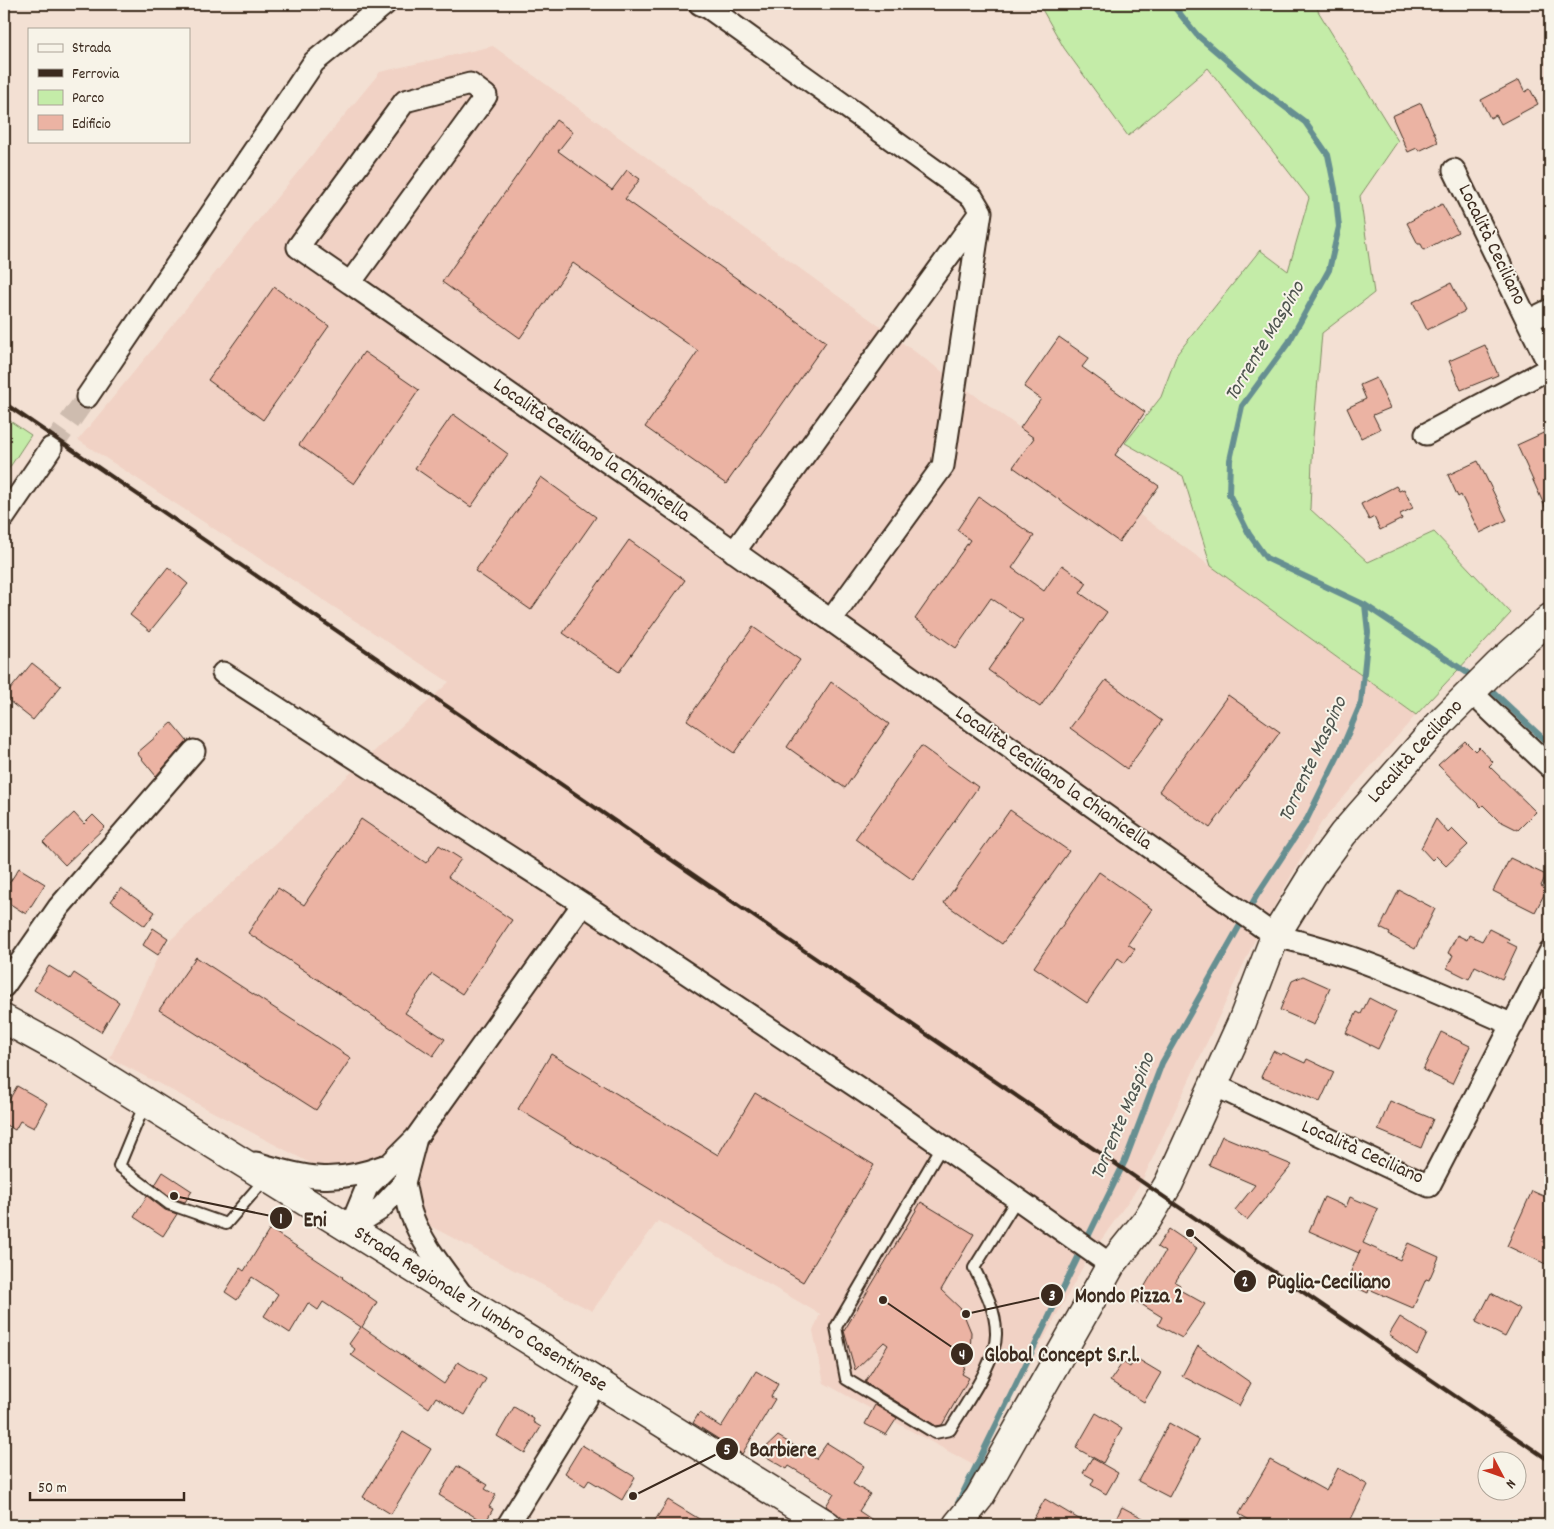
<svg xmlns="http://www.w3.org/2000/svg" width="1554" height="1529" viewBox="0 0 1554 1529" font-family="Dekko,sans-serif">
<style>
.built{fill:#f1d2c5}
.green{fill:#c4eca8;stroke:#808b63}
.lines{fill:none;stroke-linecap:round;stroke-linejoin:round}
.stream{stroke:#668f91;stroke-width:6}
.building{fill:#ebb3a3;stroke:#3b2a1e}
.street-tunnel{stroke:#cebcaf;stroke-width:21;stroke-dasharray:21 11;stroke-linecap:butt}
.lane-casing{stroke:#3b2a1e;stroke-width:14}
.street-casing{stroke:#3b2a1e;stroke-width:25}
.secondary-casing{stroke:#3b2a1e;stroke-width:31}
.primary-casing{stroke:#3b2a1e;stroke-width:31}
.lane{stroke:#f7f3e8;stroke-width:10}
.street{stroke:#f7f3e8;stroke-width:21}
.secondary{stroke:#f7f3e8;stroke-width:28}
.primary{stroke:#f7f3e8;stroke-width:28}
.rail{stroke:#3b2a1e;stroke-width:4}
.labels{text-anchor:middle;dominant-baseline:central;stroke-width:4;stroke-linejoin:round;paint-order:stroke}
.street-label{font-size:20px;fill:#3b2a1e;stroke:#f7f3e8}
.water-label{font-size:21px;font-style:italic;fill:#4d544e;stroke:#f7f3e8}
.leader{fill:none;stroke:#3b2a1e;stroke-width:2}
.callout-dot{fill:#3b2a1e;stroke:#f7f3e8;stroke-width:2}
.mark-label{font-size:15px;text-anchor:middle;font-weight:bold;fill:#fff}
.callout-label{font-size:21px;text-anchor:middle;font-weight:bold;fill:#3b2a1e;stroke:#f7f3e8;stroke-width:4;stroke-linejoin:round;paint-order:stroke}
</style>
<rect width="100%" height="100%" fill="#f3e0d3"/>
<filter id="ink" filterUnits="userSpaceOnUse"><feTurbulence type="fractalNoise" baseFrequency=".02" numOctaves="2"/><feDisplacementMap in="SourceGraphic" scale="10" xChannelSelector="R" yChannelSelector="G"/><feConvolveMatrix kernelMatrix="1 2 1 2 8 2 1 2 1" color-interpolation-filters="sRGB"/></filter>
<g filter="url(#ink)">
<path class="built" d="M493 46 1416 715 1321 823 1253 944 1141 1183 1085 1263 975 1466 824 1383 813 1331 820 1314 658 1221 592 1311 110 1058 162 948 449 682 78 440 380 72Z"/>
<path class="green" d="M1039 4H1317L1318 11 1398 141 1360 196 1374 293 1322 333 1313 437 1310 509 1368 562 1434 532 1511 613 1416 715 1211 566 1183 476 1125 443 1161 397 1177 354 1260 250 1288 271 1309 198 1208 68 1128 136 1064 48Z
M4 417 31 435 4 476Z"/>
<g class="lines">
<path class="stream" d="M1172 4 1197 35 1253 83 1305 122 1328 155 1335 189 1339 227 1329 270 1289 342 1242 406 1230 460 1229 494 1249 534 1266 558 1365 605 1475 678
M1486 685 1550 745
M957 1505 1125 1161 1162 1063 1257 895 1307 819 1342 748 1361 703 1368 632 1365 605"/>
</g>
<path class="building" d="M1519 80 1525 92 1530 89 1538 104 1501 124 1496 115 1490 118 1481 100Z
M1421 103 1438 142 1419 151 1417 148 1408 152 1392 116Z
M556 120 573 132 558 151 612 190 627 170 640 179 625 199 826 342 726 484 645 427 698 351 573 263 520 338 442 282Z
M1442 204 1458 232 1424 250 1421 244H1418L1407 223Z
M1451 283 1465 311 1427 330 1413 302Z
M274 287 329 326 263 420 208 380Z
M1059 337 1089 358 1082 367 1145 412 1115 455 1159 486 1119 542 1013 467 1034 438 1020 428 1041 399 1024 387Z
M1485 345 1498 375 1461 390 1449 361Z
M364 352 419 390 354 484 299 445Z
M1376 378 1390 408 1373 415 1380 429 1361 438 1347 408 1366 399 1360 385Z
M453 414 508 454 471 507 415 468Z
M1550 430V518L1517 445Z
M1478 461 1507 520 1480 533 1461 495 1458 497 1448 475Z
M541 477 596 517 531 610 475 571Z
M1396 486 1399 491 1404 489 1413 508 1400 514 1402 519 1380 530 1374 517 1369 520 1361 504Z
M979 497 1034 536 1012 568 1044 591 1062 565 1087 583 1080 593 1107 612 1040 707 988 670 1023 620 991 598 956 648 915 619 970 540 957 530Z
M629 540 685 580 619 672 563 633Z
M168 567 188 584 150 631 130 615Z
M753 627 800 660 734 753 687 720Z
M32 663 61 686 33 720 4 697Z
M1106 680 1162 721 1127 769 1070 728Z
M831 682 889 724 845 788 787 747Z
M1228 695 1280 732 1210 828 1159 791Z
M172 723 187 741 156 776 137 753Z
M1465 741 1475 751 1479 747 1493 762 1489 766 1536 812 1518 830 1498 820 1483 805 1481 807 1438 765Z
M921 746 978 787 913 880 855 839Z
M1010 810 1069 851 1002 944 944 903Z
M74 813 84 824 93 815 105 827 65 865 43 842Z
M361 819 426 863 439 845 461 859 448 877 512 920 462 994 432 974 405 1013 445 1039 433 1056 248 933 278 888 304 905Z
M1436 819 1448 833 1452 829 1468 845 1446 866 1436 856 1432 860 1421 848Z
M1510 858 1546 875 1541 886 1547 889 1535 912 1493 891Z
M19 868 45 884 26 914 4 900V891Z
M1099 872 1152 909 1128 944 1135 949 1125 963 1118 958 1087 1003 1034 967Z
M121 888 155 912 145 926 111 901Z
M1399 890 1435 909 1415 949 1389 935 1390 933 1380 928Z
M153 928 168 938 158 955 143 945Z
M1489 929 1509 939 1507 942 1517 947 1502 979 1475 966 1469 979 1447 968 1453 955 1448 953 1457 935 1467 940 1469 935 1482 941Z
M196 957 351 1058 316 1110 159 1010Z
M49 966 70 979 74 973 119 1002 101 1032 34 990Z
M1303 976 1330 988 1314 1025 1280 1010 1292 981Z
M1369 998 1396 1012 1378 1049 1346 1033 1357 1012 1361 1014Z
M1441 1032 1470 1046 1452 1084 1423 1070Z
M1273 1051 1281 1055 1283 1053 1305 1063 1307 1059 1334 1072 1320 1102 1261 1077Z
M551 1054 718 1155 755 1093 874 1165 803 1282 518 1109Z
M17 1086 47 1103 34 1128 20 1121 15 1130 4 1124V1109Z
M1390 1101 1433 1119 1421 1148 1378 1130Z
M1222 1136 1292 1165 1247 1220 1235 1210 1255 1185 1209 1165Z
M163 1172 192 1191 185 1202 172 1198 155 1185Z
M1532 1191 1550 1199V1225L1543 1242 1550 1245V1266L1507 1246Z
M147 1196 165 1210 177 1214 163 1236 134 1217Z
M1324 1197 1346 1207 1350 1197 1378 1209 1363 1243 1400 1260 1408 1243 1439 1257 1429 1280 1426 1279 1413 1308 1369 1289 1368 1293 1346 1283 1360 1250 1359 1253 1309 1231Z
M921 1202 974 1234 941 1290 962 1310 971 1332 970 1356 962 1374 969 1378 942 1425 936 1426 865 1382 888 1345 884 1342 855 1370 844 1331Z
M270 1229 343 1277 342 1278 377 1302 362 1327 444 1384 458 1362 486 1379 465 1415 436 1397 429 1408 351 1355 355 1349 349 1344 361 1327 323 1302 318 1310 308 1303 290 1333 264 1316 278 1294 252 1277 237 1300 225 1292 240 1268 244 1271Z
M1169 1229 1197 1248 1175 1282 1180 1285 1178 1289 1205 1304 1182 1338 1158 1325 1162 1317 1136 1301 1165 1252 1157 1247Z
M1491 1293 1520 1309 1505 1337 1476 1322Z
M1400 1317 1427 1334 1417 1355 1389 1335Z
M1198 1346 1251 1383 1239 1406 1182 1376Z
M1136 1358 1161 1373 1144 1402 1110 1381 1123 1362 1130 1367Z
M756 1371 778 1384 771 1397 775 1399 742 1454 693 1423 699 1413 721 1427Z
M875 1405 897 1418 886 1435 865 1424Z
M514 1407 534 1419 533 1422 541 1427 525 1453 497 1436Z
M1096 1413 1122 1429 1103 1463 1076 1448Z
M1169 1423 1199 1440 1169 1497 1138 1481Z
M403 1432 431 1449 391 1514 363 1497Z
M778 1436 816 1459 827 1443 864 1466 853 1484 870 1494 859 1511 880 1525H852L826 1506 834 1493 789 1466 787 1469 760 1453Z
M582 1445 635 1477 622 1500 589 1480 585 1486 565 1473Z
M1092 1458 1118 1473 1106 1494 1091 1485 1094 1479 1083 1473Z
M1270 1460 1326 1491 1338 1468 1368 1485 1348 1525H1258L1239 1514Z
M457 1466 488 1485 485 1489 496 1495 489 1507 493 1509 485 1523 439 1495Z
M1045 1499 1089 1525H1030Z
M668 1500 709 1525H652Z
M1122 1507 1156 1525H1113Z"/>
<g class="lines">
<path class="street-tunnel" d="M51 448 87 397"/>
<g class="lane-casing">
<path id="lane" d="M145 1103 119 1166 169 1204 226 1224 266 1178
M942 1146 836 1327 846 1379 935 1433 950 1430C965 1404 997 1362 996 1333 996 1310 984 1288 974 1268L1017 1199"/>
</g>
<g class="street-casing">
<path id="street" d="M700 4 709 8 972 197 981 212
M1454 170 1550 367
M350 283 298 247 405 101 470 84 486 96 350 283 642 486 1275 936C1358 954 1435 991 1513 1025
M1528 321 1550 310
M87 397 314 62 385 4
M1426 434 1550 368
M4 517 51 448
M734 552 979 214
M831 620 943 466 981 212
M223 673 583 904
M1470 691 1550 767
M4 986 59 907 194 751
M1214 1085 1429 1186 1550 952
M256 1163C305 1178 334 1185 384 1166
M404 1183C407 1194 408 1206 412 1216 423 1245 444 1270 462 1295
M350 1228 367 1187 416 1138 583 904 887 1107 1111 1265
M350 1228 379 1210 404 1183 416 1138
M508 1525 596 1383"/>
</g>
<g class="secondary-casing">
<path id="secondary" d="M957 1525 979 1498 1111 1265 1147 1220 1169 1183 1242 1022 1275 936 1312 876 1343 834 1443 720 1498 665 1550 618"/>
</g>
<g class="primary-casing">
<path id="primary" d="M4 1019 63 1051 827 1525"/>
</g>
<use href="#lane" class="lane"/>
<use href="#street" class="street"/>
<use href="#secondary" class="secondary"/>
<use href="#primary" class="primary"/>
<path class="rail" d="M4 403 1550 1461"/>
</g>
</g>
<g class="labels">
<g class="street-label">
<text transform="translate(1491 245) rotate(64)">Località Ceciliano</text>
<text transform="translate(591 451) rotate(35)">Località Ceciliano la Chianicella</text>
<text transform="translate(1416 752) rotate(-48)">Località Ceciliano</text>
<text transform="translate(1053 779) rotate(35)">Località Ceciliano la Chianicella</text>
<text transform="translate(1362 1153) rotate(24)">Località Ceciliano</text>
<text transform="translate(480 1310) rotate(32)">Strada Regionale 71 Umbro Casentinese</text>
</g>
<g class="water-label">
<text transform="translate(1266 342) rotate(-59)">Torrente Maspino</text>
<text transform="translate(1314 760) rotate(-65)">Torrente Maspino</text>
<text transform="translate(1124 1117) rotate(-67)">Torrente Maspino</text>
</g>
</g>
<path class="leader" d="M174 1196L281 1218M1190 1233L1245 1281M966 1314L1052 1295M883 1300L962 1354M633 1496L727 1449"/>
<g class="callout-dot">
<circle cx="174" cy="1196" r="5"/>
<circle cx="1190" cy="1233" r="5"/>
<circle cx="966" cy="1314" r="5"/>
<circle cx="883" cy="1300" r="5"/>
<circle cx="633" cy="1496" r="5"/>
<circle cx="281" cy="1218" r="12"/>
<circle cx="1245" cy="1281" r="12"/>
<circle cx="1052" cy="1295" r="12"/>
<circle cx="962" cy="1354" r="12"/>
<circle cx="727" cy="1449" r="12"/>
</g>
<g class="mark-label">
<text x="281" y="1223">1</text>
<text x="1245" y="1286">2</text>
<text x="1052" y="1300">3</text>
<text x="962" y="1359">4</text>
<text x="727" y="1454">5</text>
</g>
<g class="callout-label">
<text x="315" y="1226">Eni</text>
<text x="1329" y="1288">Puglia-Ceciliano</text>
<text x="1129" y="1302">Mondo Pizza 2</text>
<text x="1062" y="1361">Global Concept S.r.l.</text>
<text x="783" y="1456">Barbiere</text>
</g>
<rect width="1554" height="1529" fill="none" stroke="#f7f3e8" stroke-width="20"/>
<rect x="10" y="10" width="1534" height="1509" fill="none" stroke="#3b2a1e" stroke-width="2" filter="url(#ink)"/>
<rect x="28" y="28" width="162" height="115" fill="#f7f3e8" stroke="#aca397"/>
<rect x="38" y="44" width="25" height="8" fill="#f7f3e8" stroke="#aca397"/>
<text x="72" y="52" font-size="15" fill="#3b2a1e">Strada</text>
<rect x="38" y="69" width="25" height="8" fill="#3b2a1e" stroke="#aca397"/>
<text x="72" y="78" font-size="15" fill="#3b2a1e">Ferrovia</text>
<rect x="38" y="90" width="25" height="15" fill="#c4eca8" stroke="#aca397"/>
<text x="72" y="102" font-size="15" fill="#3b2a1e">Parco</text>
<rect x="38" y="115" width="25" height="15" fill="#ebb3a3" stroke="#aca397"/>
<text x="72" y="128" font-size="15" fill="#3b2a1e">Edificio</text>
<g transform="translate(1502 1476) rotate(131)"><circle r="24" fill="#f7f3e8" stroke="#aca397"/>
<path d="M0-4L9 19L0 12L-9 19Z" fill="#c8321e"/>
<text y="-8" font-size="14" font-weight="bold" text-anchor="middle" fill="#3b2a1e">N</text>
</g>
<path d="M30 1492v8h154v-8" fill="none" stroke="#3b2a1e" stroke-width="2.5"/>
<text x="38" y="1492" font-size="15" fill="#3b2a1e" stroke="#f7f3e8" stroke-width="4" paint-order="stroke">50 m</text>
</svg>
